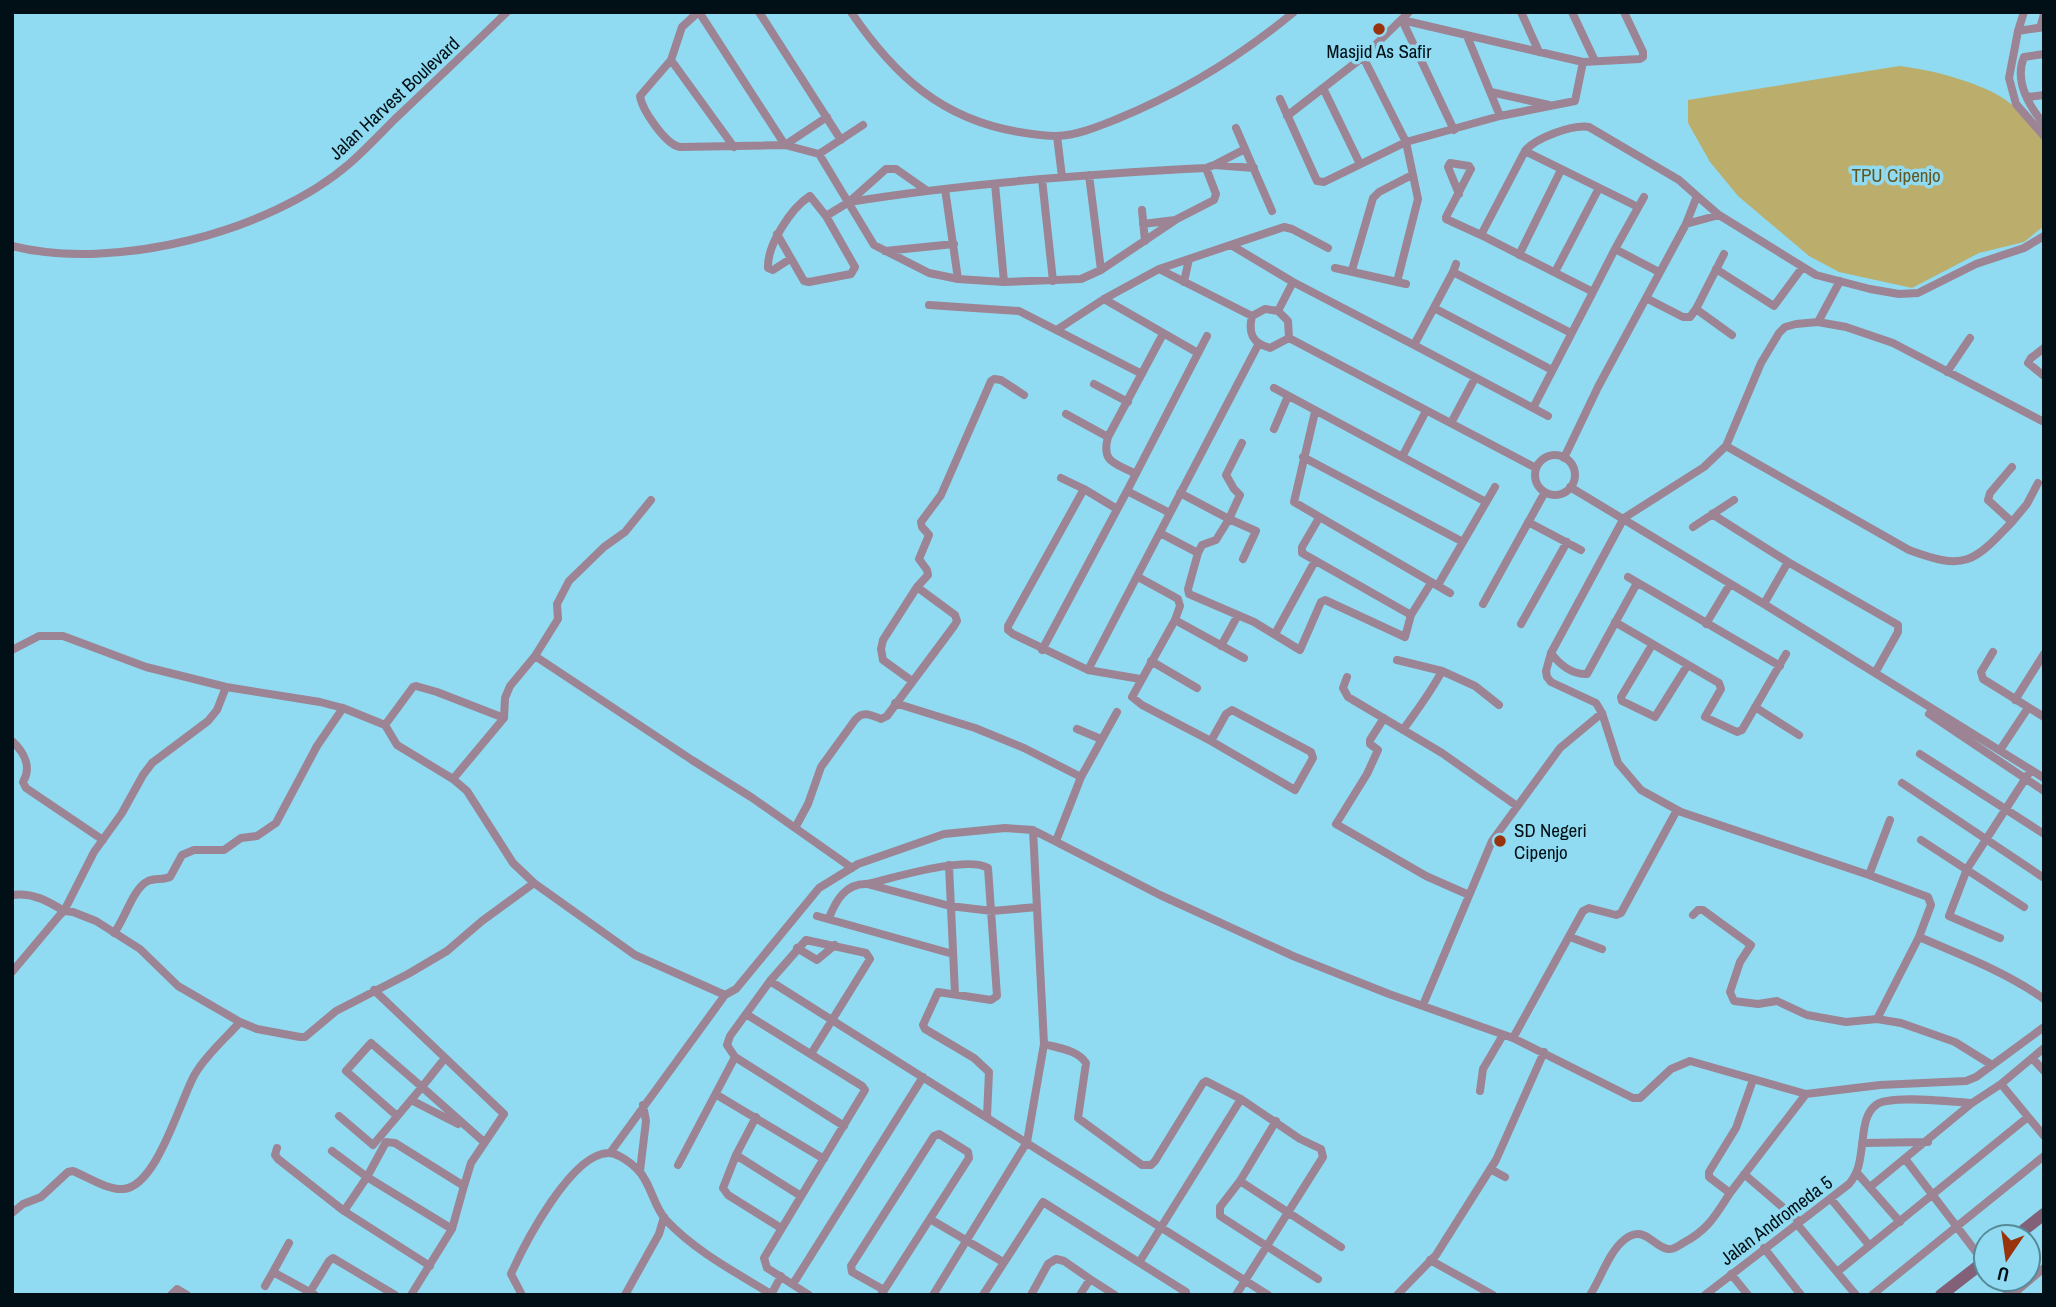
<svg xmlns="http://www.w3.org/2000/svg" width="2056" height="1307" viewBox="0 0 2056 1307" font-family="'Archivo Narrow',sans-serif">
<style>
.green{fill:#bbae6d}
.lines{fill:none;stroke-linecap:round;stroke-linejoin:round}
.street{stroke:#9c8494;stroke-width:8}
.secondary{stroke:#826178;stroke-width:12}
.poi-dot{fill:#99330b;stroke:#90dbf1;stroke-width:2.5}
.labels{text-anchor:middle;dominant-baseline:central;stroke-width:7;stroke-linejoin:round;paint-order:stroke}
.poi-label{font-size:19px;fill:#001016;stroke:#90dbf1}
.street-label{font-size:19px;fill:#001016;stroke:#90dbf1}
.park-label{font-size:19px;fill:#625720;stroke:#90dbf1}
</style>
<rect width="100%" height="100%" fill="#90dbf1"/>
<path class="green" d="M1899 66C1930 69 1988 84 2011 104 2023 115 2035 128 2044 141V226L2024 242 1979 253 1912 288 1839 272 1809 256 1738 196 1710 162 1688 123V100Z"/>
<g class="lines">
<path class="street" d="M693 12 694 16 682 27 671 60 640 96C642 110 666 145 680 147L785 145 819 154 874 245 929 273 958 279 1004 282 1081 279 1101 270 1177 219 1214 200 1216 194 1206 168
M759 12 841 140
M851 12C894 75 941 119 1019 132 1031 134 1043 136 1056 136 1078 135 1097 127 1117 119 1181 93 1241 56 1294 12
M1521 12 1539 52
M1572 12 1595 61
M2024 12 2018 31 2009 78 2016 104 2044 136
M694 16 699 12 785 145 827 117
M1402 20 1583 62 1640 59 1643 57V52L1624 12
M1402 20 1454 130
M2040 28 2044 14
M2018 31 2044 27
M1467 36 1500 116
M2044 54 2024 57C2014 81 2029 106 2044 124
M1363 57 1406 142 1418 199 1397 282
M671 60 734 147
M1323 88 1360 164
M1491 92 1549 105
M2027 97 2044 95
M1280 99 1317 181 1324 182 1406 142 1500 116 1575 101 1583 62
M1287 116 1363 57 1409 12
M1236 128 1272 211
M1057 136 1062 177
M1525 151C1535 138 1573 124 1589 127L1679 180 1697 196
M819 154 863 125
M1216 164 1245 149
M1089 175 1101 270
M1042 179 1053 281
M995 184 1004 282
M945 189 958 279
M1459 194 1448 167 1450 163 1469 166 1471 169 1446 217V219L1481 235 1525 151 1638 207
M1644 197 1615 249 1659 272
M849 202C967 183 1087 174 1206 168L1214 165 1254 168
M1142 210 1145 241
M826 216 849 202 886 169H896L926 190
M1143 224 1175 220
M1686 224 1719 215
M777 234 804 281 809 282 851 274 855 267 826 216 810 196C791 208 767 245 768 268L773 270 790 259
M1481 235 1593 292 1533 408
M1231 245 1293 282 1414 345
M12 246C114 272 270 232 349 164 365 150 380 134 395 119 433 83 470 48 507 12
M885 251 954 244
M1519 255 1561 170
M1456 264 1453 272 1571 333
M1335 268 1406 284
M1159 269 1284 227 1292 229 1328 248
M1716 269 1774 306 1802 268
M1352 270 1373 198 1379 192 1412 175
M1453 272 1414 345 1548 416
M1555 272 1599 188
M1184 282 1189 259
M1593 292 1615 249
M1646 298 1683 317H1690L1696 309 1724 254
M1104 299 1198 353
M929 305 1019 311 1142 374
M1434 308 1552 370
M1265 309 1278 311 1288 321 1289 338 1270 348C1252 343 1248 333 1252 316Z
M1696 309 1732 335
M1278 311 1293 282
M1818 322 1840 281
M1058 329 1104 299 1159 269 1252 316
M1289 338 1536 468
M2044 348 2031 358 2028 363 2044 376
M1947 372 1970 338
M1094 384 1128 402
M1274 388 1486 502
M1315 412 1294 502 1450 593
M1066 414 1108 437
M1451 423 1475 378
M1274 429 1288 396
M1242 443 1226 475 1234 489 1240 495 1229 519 1256 531 1243 559
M1726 446 1909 550C1965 571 1973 563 2012 522L1988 500 1990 493 2012 467
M1535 475a20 20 0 1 1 40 0a20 20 0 1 1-40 0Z
M1303 457 1463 542
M1402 457 1426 411
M1564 458 1598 387 1686 224 1697 196 1719 215 1816 275 1870 289 1899 294 1918 293 1976 264 2024 248 2044 236
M1136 474C1115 463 1101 463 1108 437L1163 334
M1061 478 1084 489
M1570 487 1764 604 2044 778
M1127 491 1207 336
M1180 493 1229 519 1216 540 1202 545 1198 553
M1712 514 1788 562 1898 625V632L1875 673
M1319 518 1302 547V553L1411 615
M1528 522 1581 550
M2012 522 2027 504 2038 483
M1693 527 1734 500
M1160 533 1198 553 1188 589 1189 594 1254 622 1300 650 1321 602 1325 600 1405 637 1411 615 1431 583
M1138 577 1171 595 1178 599 1180 606 1175 620 1132 697 1142 705 1211 741 1295 790 1313 758 1311 752 1232 710 1226 714 1211 741
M1628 577 1780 666
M1438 585 1495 487
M1483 604 1545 492
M1764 604 1788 562
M1175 620 1244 658
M1615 622 1719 683 1721 689 1705 717 1737 732 1742 730 1786 654
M1521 624 1567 542
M1706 624 1730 584
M1275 634 1315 561
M1652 645 1621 697 1622 701 1655 717 1687 666
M1221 646 1238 615
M12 650 39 636H63L146 667 226 687 320 702 343 708 385 725 397 745 453 779 467 791 513 863 534 883
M1042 650 1127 491 1170 513
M1993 652 1981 672 1983 679 2044 717
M1551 653C1559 664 1572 675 1587 674L1637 583
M535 656 692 760 751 797 852 868
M1397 660 1442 671C1431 692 1417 710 1403 730
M1151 661 1197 688
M1088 670 1013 634 1008 630V626L1084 489 1117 509
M1442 671 1475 686 1499 705
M1347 677 1343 688 1348 697 1442 753 1517 806
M1140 679 1088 670 1258 345
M912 681 883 660 881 649 883 640 917 587
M2015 700 2044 654
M895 703 975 728 1024 748 1081 777
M1755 707 1799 735
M1929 714 2044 791
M1384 718 1370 740V744L1378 750 1367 774 1336 824 1426 876 1469 895
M385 725 413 687 416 686 437 692 504 718
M1077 729 1101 739
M12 741C24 752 32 767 23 782L26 788 103 840
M2000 750 2028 708
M1920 754 2044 834
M453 779 504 718 505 698 510 686 535 656 558 619 557 604 569 581 604 547 625 532 651 500
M1902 783 2044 878
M795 828 808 804 821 767 855 720C863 710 871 715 881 719L887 716 954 626 957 621 955 615 917 587 928 575 927 570 919 559 929 535 922 527 921 522 941 495 991 381 994 379 1001 380 1024 395
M1921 840 2024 907
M1056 841 1081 777 1117 712
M949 865 955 994
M1869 875 1890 820
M867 884C893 878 967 855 988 868L997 996 991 1000 938 992 923 1025 925 1029 974 1058 989 1072 987 1116
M12 895C32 892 48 901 64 911L94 852 122 813 143 775 152 763 208 721 217 710 226 687
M1693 915 1698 910H1703L1751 945 1740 962 1730 992 1734 1001 1758 1004 1777 1001 1807 1015 1846 1022 1877 1019 1901 1023 1955 1042 1992 1065
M817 916 953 954
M829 918C836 900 846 883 867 884L950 906 992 911 1037 907
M114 933C125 919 133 888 148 881 155 878 163 880 170 877L182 855 194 850H224L241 838 257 836 276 823 317 746 343 708
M1570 937 1602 949
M1919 937C1961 955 2006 972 2044 999
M2000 938 1949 916 1967 869 2031 770
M797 948 817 960 835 945
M12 972 59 916 64 911 73 912 96 921 140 949 178 986 240 1022
M770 981 1268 1295
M374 990 504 1114 471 1163 464 1186
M1423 1005 1492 841 1560 748 1602 713
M746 1014 862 1086 865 1090 764 1258 767 1268 809 1295
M1877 1019 1919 937 1931 905 1928 897 1869 875 1681 812 1641 790 1618 763 1602 713 1596 703 1551 682 1547 677 1546 671 1551 653 1624 518 1704 467 1726 446 1761 363 1779 333 1785 327 1796 324 1818 322 1846 327 1893 343 2044 422
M1513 1038 1583 911 1589 908 1616 915 1621 913 1677 810
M1044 1044C1058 1048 1078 1050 1086 1063L1078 1118 1142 1165H1151L1155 1161 1203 1083 1206 1081 1241 1099 1300 1139 1321 1149 1323 1157 1236 1295
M811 1054 870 959 866 953 806 940 770 981 730 1036 727 1045 735 1057 844 1126
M445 1058 422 1087 484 1142
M2032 1058 2044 1071
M1753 1080 1736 1128 1709 1172V1177L1730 1193 1806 1094
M2001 1084 2044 1136
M1480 1091 1483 1069 1503 1035
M717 1095 824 1159
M411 1100 458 1124
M339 1116 373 1145 422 1087 371 1043 346 1071 397 1116
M756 1117 736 1155 723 1188 728 1195 781 1228
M1276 1121 1240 1181 1220 1207V1216L1318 1279
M1862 1143 1928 1142
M277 1148 275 1155 278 1159 344 1211
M332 1151 367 1177 452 1229
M610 1153 725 995
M736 1155 801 1196
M1906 1160 1986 1265
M678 1165 735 1057
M1490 1169 1505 1177
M640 1171 646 1121 643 1105
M1744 1174 1800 1222
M1858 1174 1900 1222
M1240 1181 1341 1247
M1870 1187 1972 1103 2001 1084 2044 1048
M1831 1199 1869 1245
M12 1213 23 1204 41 1197 68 1172 73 1171C88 1177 107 1190 123 1189 157 1187 180 1100 195 1074 207 1054 225 1039 240 1022L257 1029 300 1037H305L336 1011 408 974 447 951 482 921 534 883 635 955 725 995 736 989 819 888 858 864 944 834 1005 828 1033 830 1160 895 1293 956 1389 994 1513 1038 1633 1098H1640L1671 1069 1690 1061 1806 1094 1880 1085 1966 1081 1976 1077 2044 1027
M930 1219 1003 1262
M1797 1224 1856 1295
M1764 1248 1801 1295
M1430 1260 1493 1295
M1140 1261 1241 1099
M273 1272 289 1243
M1837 1272 2028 1117
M1731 1274 1748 1295
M1997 1279 2010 1295
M793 1284 923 1077
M265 1286 273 1272 315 1295
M310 1292 329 1261 333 1258 395 1295
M171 1295 177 1289 187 1295
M411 1295 452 1229 464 1186 395 1143 386 1142 367 1177 344 1211 430 1266
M522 1295 511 1274C524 1245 572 1151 610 1153 619 1154 631 1163 637 1169 651 1182 653 1206 666 1220 695 1251 735 1272 771 1294
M625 1295 659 1234 664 1217
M771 1295 781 1276
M881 1295 969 1158 968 1152 939 1134 934 1136 851 1266 852 1272 884 1290
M933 1295 1027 1142 1044 1044 1033 830
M983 1295 1043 1202 1186 1292V1295
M1031 1295 1048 1264 1056 1259 1064 1261 1090 1279
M1080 1295 1090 1279 1115 1295
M1397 1295 1436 1255 1496 1160 1544 1052
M1590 1295C1601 1278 1609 1252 1624 1240 1644 1223 1653 1247 1668 1249 1673 1250 1678 1246 1683 1243 1708 1230 1715 1216 1730 1193
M1705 1295 1849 1184C1859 1172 1860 1161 1862 1145 1864 1131 1864 1114 1876 1105 1889 1094 1954 1102 1972 1103
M1872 1295 2044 1156
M2012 1295 2044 1268"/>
<path class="secondary" d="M2015 1237 2044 1214
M1941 1295 1986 1260"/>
</g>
<g class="poi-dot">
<circle cx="1379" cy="29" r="7"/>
<circle cx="1500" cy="841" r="7"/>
</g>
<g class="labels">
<g class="poi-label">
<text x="1379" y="51">Masjid As Safir</text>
<text x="1514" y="830" text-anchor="start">SD Negeri<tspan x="1514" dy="22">Cipenjo</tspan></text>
</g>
<g class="street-label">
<text transform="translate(394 98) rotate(-43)">Jalan Harvest Boulevard</text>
<text transform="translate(1776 1220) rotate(-37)">Jalan Andromeda 5</text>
</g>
<g class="park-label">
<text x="1896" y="175">TPU Cipenjo</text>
</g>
</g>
<rect width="2056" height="1307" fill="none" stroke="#001016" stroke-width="28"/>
<g transform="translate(2007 1258) rotate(193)"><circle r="33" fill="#90dbf1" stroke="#568a99" stroke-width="2"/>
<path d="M0-5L12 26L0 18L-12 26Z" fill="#99330b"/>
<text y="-10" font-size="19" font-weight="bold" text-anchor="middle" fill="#001016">U</text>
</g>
</svg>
